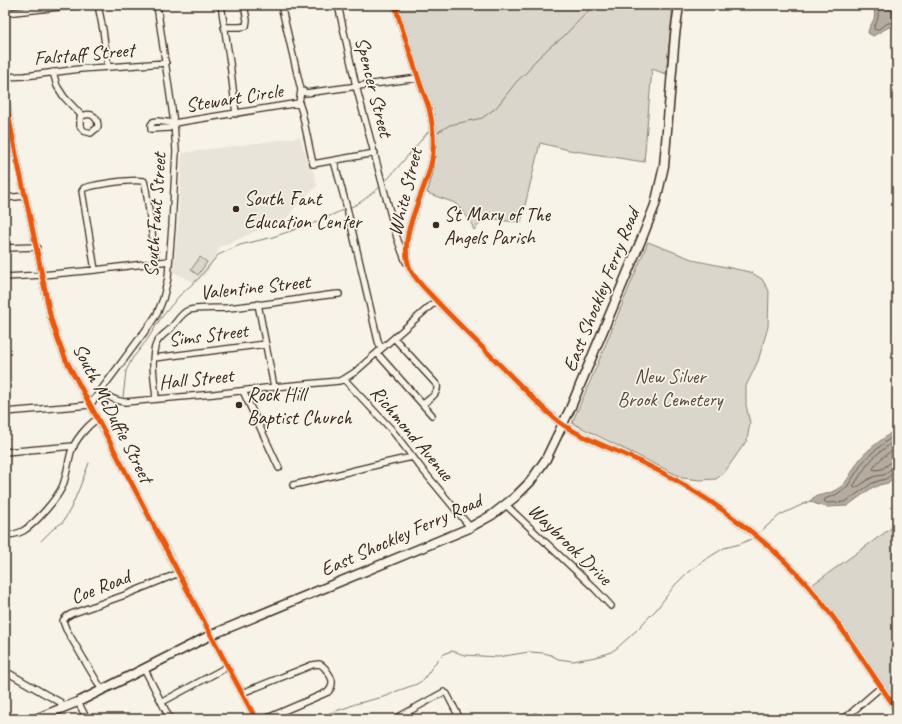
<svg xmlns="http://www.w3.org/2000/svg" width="902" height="724" viewBox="0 0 902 724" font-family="Caveat,sans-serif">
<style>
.built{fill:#e9e4d9}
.green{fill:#dbd6cb;stroke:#8b8074}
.water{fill:#b4aca0;stroke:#84786c}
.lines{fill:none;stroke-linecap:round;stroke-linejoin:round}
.shore{stroke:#6b5e52;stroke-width:1}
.stream{stroke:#84786c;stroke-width:1}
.minor-casing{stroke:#3b2a1e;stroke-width:8}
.highway-casing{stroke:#3b2a1e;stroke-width:11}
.minor{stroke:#f7f3e8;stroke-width:5.5}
.highway{stroke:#f7f3e8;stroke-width:8}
.cycleway-casing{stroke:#f7f3e8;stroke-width:8}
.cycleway{stroke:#e8590c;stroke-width:5}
.poi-dot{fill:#3b2a1e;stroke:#f7f3e8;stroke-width:1.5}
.labels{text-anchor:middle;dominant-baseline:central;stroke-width:3.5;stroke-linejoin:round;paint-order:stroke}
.street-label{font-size:20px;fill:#3b2a1e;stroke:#f7f3e8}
.poi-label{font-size:20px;fill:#3b2a1e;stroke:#f7f3e8;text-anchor:start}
.park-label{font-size:20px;fill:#5b4c41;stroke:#f7f3e8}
</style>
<rect width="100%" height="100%" fill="#f7f3e8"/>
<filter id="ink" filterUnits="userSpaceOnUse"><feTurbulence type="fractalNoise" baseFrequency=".025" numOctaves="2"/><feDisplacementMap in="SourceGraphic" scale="8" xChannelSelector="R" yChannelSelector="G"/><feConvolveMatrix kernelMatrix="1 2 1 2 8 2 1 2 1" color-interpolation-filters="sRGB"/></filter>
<g filter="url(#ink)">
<path class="built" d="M300 137 306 155 313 170 317 186 301 200 287 218 220 247 209 270 196 283 173 272 178 226 182 153Z"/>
<path class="green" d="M396 5H673L666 74 652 69 644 162 569 150 540 143 521 222 506 221 486 217 474 230 470 220 455 203 427 193C433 176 438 156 436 138 436 131 435 125 434 119Z
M648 242 697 261 750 272 762 279 769 291 768 327 758 361 746 386V405L750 423 747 440 724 473 716 479 700 480 683 478 572 423 595 370Z
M200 257 207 262 198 275 191 270Z
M897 524V701L893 704 809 587Z"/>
<path class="water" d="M873 5C887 5 887 6 897 16V27H889L873 36 868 33C868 28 871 26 873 21 876 16 874 10 873 5Z
M893 431 897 432V474L896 476 888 483 879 485 876 487H873L847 506 827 507 816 504 810 501C816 494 819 496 826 494 833 492 838 489 843 485 849 479 854 467 860 459 869 448 882 440 893 431Z"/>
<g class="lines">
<path class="shore" d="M877 5C879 14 879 19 874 27V29L877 30 888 23H897
M897 435 893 436 872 453 863 462 847 487 837 494 825 499 824 501 827 503 845 502 871 484 878 481 886 479 893 473 897 472
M897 440 894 441 875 456 867 465 854 485 853 487 856 488 869 479 876 476 884 475 891 469 897 467
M897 447C889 453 877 460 873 469L875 470 882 469 891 462 897 461"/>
<path class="stream" d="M892 11 897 6
M438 132 450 125 482 118 496 108 517 81 527 72 533 63 552 45 562 38 594 5
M387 180 428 132
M351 207C362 203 370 194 380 187
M123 397 124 389 126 371 132 359 147 340 161 318 179 296 199 278 218 255 240 245 273 237 314 223 343 210
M760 532 780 515 810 501
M41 541 53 529 63 522 71 508 79 489 89 463
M315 719 324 715 348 707 355 704 387 696 397 691 417 684 423 680 436 662 444 654 451 651 456 652 464 655 498 657 529 652 544 653 551 655 558 659 573 661 596 657 611 652 617 648 638 629 645 621 656 610 675 585 687 573 703 561 724 548 740 544 751 539"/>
<g class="minor-casing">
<path id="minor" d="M98 5 103 30 108 67
M221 5 230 63 236 114
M281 5 301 90 306 93 418 78
M338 5 356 86 397 238 402 252 406 262
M395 5C402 29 410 53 418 77 421 88 426 98 429 108 433 125 435 143 432 160 426 193 396 236 410 269 415 279 423 287 431 295 441 306 453 318 464 329 484 349 504 369 524 389 536 401 548 414 562 424 585 440 614 449 639 461 673 477 706 497 736 520 762 539 787 562 809 587 842 625 868 669 897 710
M5 13 78 5
M224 27H240L246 26 247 20 244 5
M53 72 57 86 64 97 82 116C92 112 98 117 98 127L91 133 84 131 80 126V118L82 116
M5 77 25 76 80 69 166 63
M301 90 299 103 302 112 313 164 375 153
M5 98 18 164 31 222 51 319 58 340 66 360C131 479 191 600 256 719
M174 123 169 128 151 129V125L153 122 157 121 174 123 299 103
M334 161 347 208 378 341 381 349
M5 198 25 196
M5 248 37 247
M95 270 82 191 84 188C99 184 129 179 144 181L146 189 156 262
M5 277 42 275 95 270 169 261
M258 304 274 387
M394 338 437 385C439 394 429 399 423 404
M377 353 432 415
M154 358 266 344
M344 379 391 429 422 469 470 527
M101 391C108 397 115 401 125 402L214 394 274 387 339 381 344 379 355 372 436 301
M243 391 279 468
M156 399C155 384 150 358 156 344 159 337 165 334 170 329 176 323 180 315 187 311 195 307 217 309 227 308 247 306 267 304 287 301 305 299 322 295 339 294
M90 405 151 323 157 314 163 299 168 278 172 226 176 151 174 123 157 5
M5 412 90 405
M5 452 74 446
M293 485C333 476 373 465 413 457
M506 505 595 589 611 606
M5 535C11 535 17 534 23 531 35 524 58 498 63 485 67 474 68 463 71 452 75 440 87 426 97 419
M144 668 170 719
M5 671 45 694 60 702 66 707
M102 690 66 629 63 621 66 617 71 614 125 595 179 573
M242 693 312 665C313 665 317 664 319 664 324 665 333 678 332 683 332 686 330 690 328 692L265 719
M78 702 87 719
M162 702 227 667
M395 719 444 692 447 694 460 719
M531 719 535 717
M844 719 881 687"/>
</g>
<g class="highway-casing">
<path id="highway" d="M35 719 80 701 211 635 467 529 492 515 515 497 530 482 546 459 570 409 642 238 655 205 664 166 675 35 679 5"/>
</g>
<use href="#minor" class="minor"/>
<use href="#highway" class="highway"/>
<g class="cycleway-casing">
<path id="cycleway" d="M395 5C402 29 410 53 418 77 421 88 426 98 429 108 433 125 435 143 432 160 426 193 396 236 410 269 415 279 423 287 431 295 441 306 453 318 464 329 484 349 504 369 524 389 536 401 548 414 562 424 585 440 614 449 639 461 673 477 706 497 736 520 762 539 787 562 809 587 842 625 868 669 897 710
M5 98 18 164 31 222 51 319 58 340 66 360C131 479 191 600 256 719"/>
</g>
<use href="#cycleway" class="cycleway"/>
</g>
</g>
<g class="poi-dot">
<circle cx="236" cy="209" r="4"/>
<circle cx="436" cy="225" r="4"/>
<circle cx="239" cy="405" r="4"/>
</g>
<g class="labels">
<g class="street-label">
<text transform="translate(84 54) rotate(-5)">Falstaff Street</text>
<text transform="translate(374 87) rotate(76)">Spencer Street</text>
<text transform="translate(234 98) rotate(-9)">Stewart Circle</text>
<text transform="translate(405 192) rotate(-76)">White Street</text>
<text transform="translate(155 215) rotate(-86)">South Fant Street</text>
<text transform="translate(255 287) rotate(-6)">Valentine Street</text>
<text transform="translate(601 290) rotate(-68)">East Shockley Ferry Road</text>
<text transform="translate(208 335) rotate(-7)">Sims Street</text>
<text transform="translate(196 379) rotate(-6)">Hall Street</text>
<text transform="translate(113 413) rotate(63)">South McDuffie Street</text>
<text transform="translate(412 433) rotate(50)">Richmond Avenue</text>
<text transform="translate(401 535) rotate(-24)">East Shockley Ferry Road</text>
<text transform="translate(570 544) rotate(44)">Waybrook Drive</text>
<text transform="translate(100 587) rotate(-21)">Coe Road</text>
</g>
<g class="poi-label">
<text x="244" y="198">South Fant<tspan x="244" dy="23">Education Center</tspan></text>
<text x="444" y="214">St Mary of The<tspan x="444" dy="23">Angels Parish</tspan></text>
<text x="247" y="394">Rock Hill<tspan x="247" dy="23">Baptist Church</tspan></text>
</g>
<g class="park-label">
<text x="670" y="376">New Silver<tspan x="670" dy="23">Brook Cemetery</tspan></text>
</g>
</g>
<rect width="902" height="724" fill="none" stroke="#f7f3e8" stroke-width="20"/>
<rect x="10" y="10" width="882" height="704" fill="none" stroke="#3b2a1e" stroke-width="1.5" filter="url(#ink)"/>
</svg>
